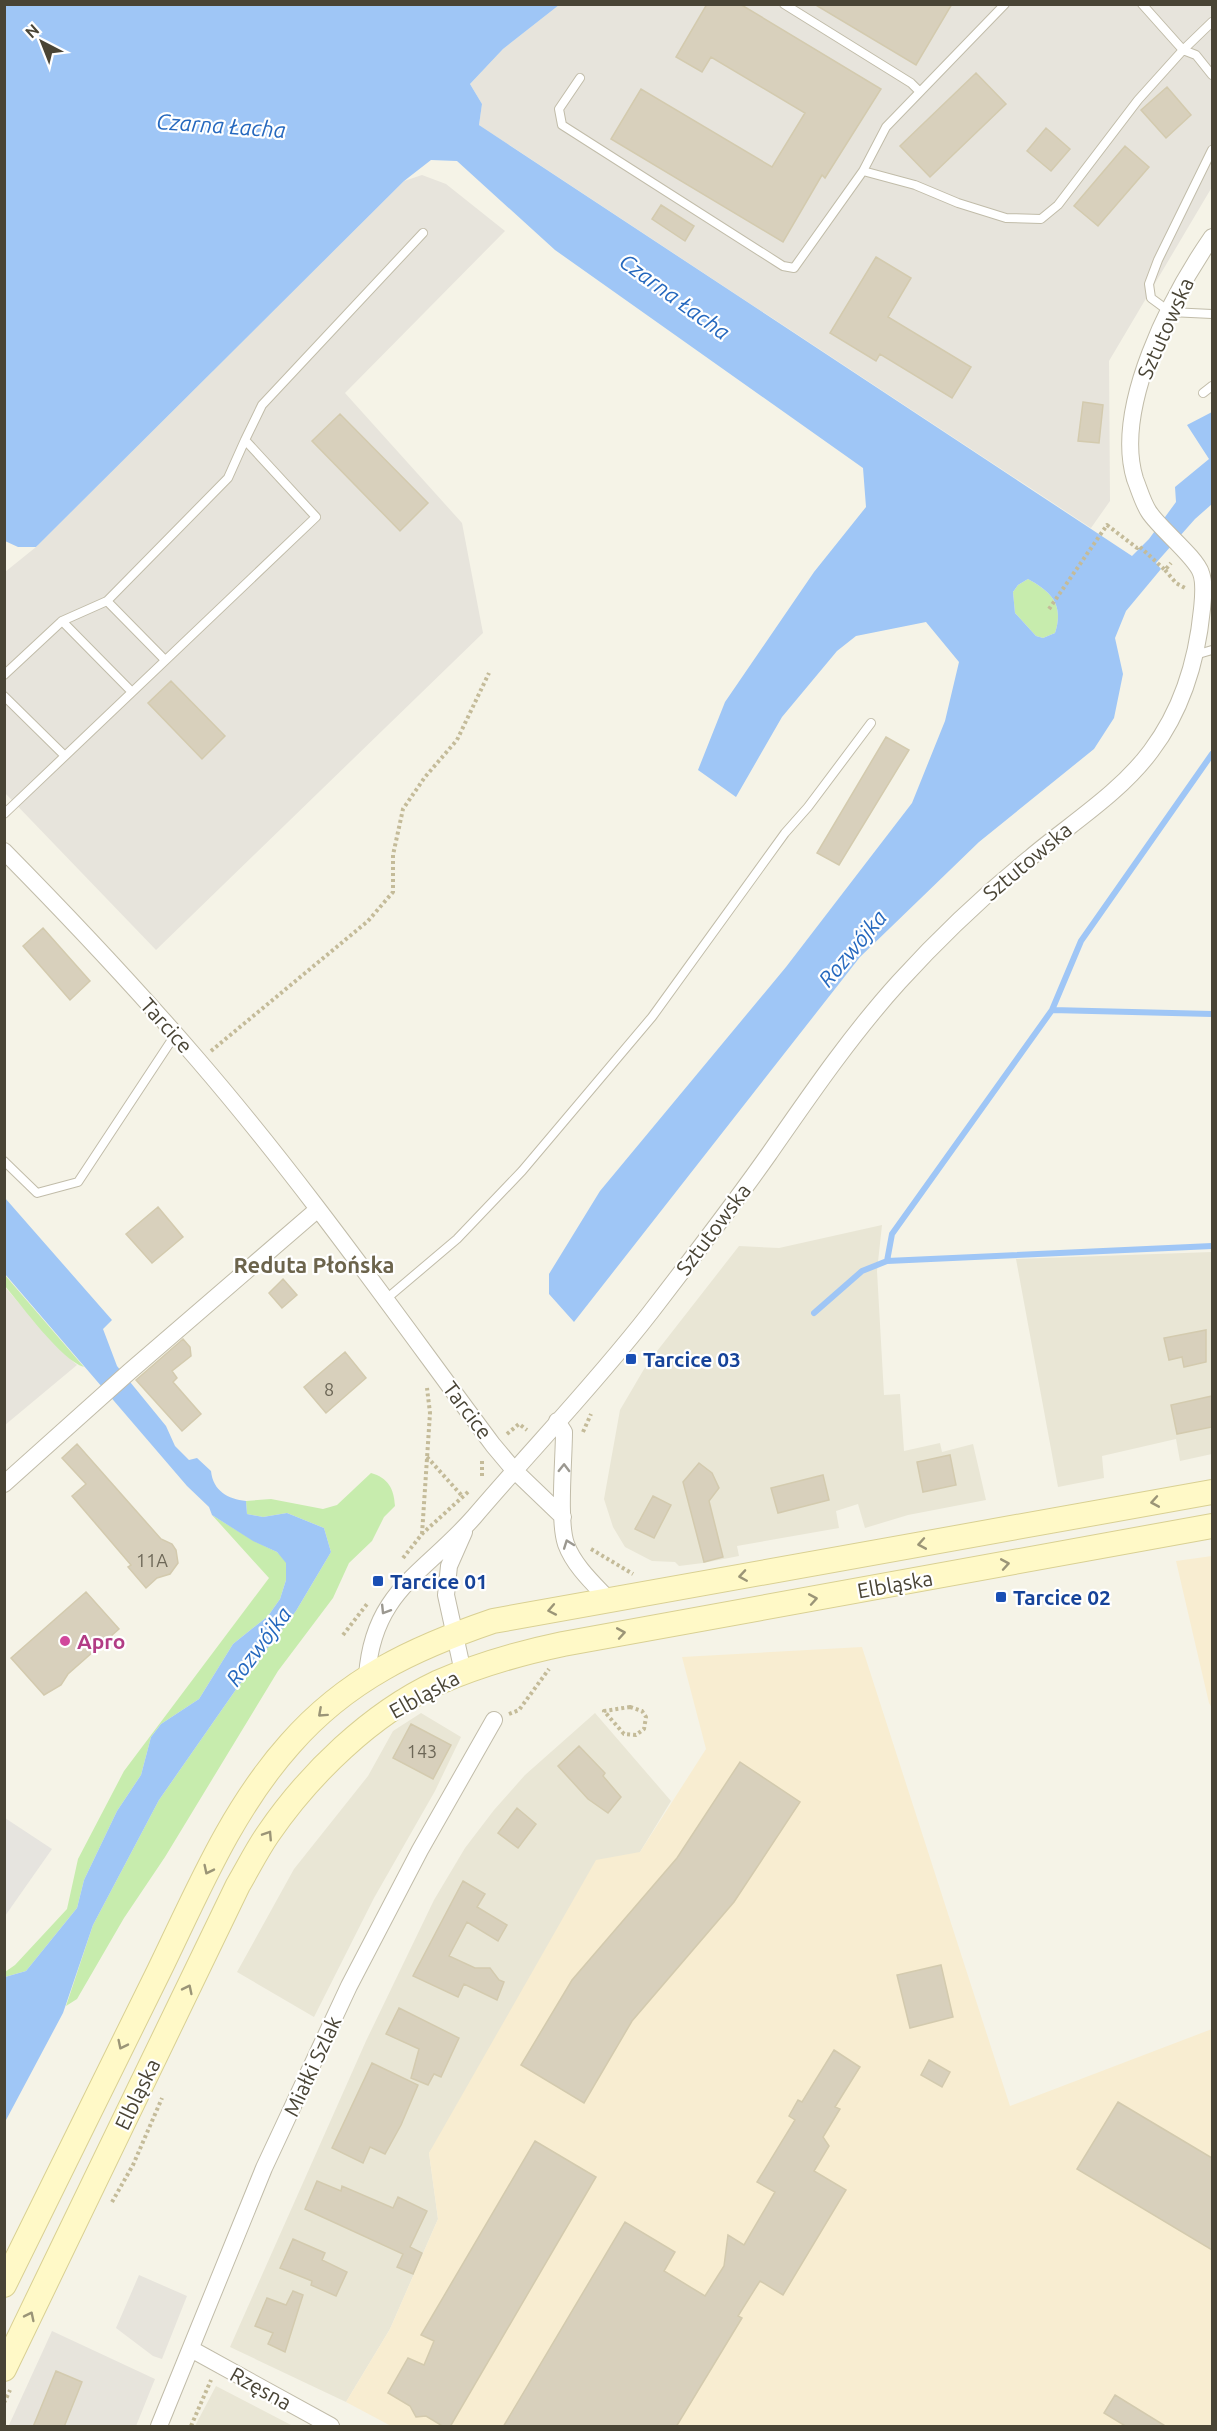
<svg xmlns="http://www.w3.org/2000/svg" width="1217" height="2431" viewBox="0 0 1217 2431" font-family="Ubuntu,sans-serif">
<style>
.residential{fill:#e9e6d5}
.commercial{fill:#f8edd1}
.industrial{fill:#e7e4dc}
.green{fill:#c7ecad}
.parking{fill:#e6e4df}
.water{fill:#9fc6f6;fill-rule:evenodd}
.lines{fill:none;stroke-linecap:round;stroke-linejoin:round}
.stream{stroke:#9fc6f6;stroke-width:6}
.building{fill:#d8d0bc;stroke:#d3caae;stroke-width:1.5}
.lane-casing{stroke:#c1bca9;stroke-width:10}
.street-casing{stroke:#c1bca9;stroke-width:18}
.secondary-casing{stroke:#d9d093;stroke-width:26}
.path{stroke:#c4bb99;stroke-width:4;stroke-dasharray:3 3;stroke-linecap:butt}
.lane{stroke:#fff;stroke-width:8}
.street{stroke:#fff;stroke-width:16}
.secondary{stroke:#fff9c7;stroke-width:24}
.oneway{stroke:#9b9890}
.oneway2{stroke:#9b9577}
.transit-dot{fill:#1a4fb4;stroke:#fff;stroke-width:2}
.hotel-dot{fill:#d1479c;stroke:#fff;stroke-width:2}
.labels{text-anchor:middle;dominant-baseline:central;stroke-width:4.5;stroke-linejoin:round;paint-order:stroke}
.number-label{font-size:18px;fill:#6d6757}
.street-label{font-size:21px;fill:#494435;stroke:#fff}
.transit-label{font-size:21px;font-weight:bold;fill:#164399;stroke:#fff;text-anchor:start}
.hotel-label{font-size:21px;font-weight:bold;fill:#b23c85;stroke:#fff;text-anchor:start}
.water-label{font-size:22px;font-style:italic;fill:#2568be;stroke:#fff}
.neighbourhood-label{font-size:22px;font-weight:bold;fill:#6c644c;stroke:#fff}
</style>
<rect width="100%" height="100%" fill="#f5f3e7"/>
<path class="residential" d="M882 1225 877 1271 884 1395 900 1394 904 1451 940 1443 942 1452 973 1444 986 1500 908 1515 865 1528 858 1504 836 1511 839 1528 737 1546 739 1556 703 1563 679 1566 675 1562 652 1561 625 1547 613 1527 604 1499 620 1410 647 1364 739 1246 779 1248Z
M1212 1252V1454L1180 1461 1176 1439 1102 1456 1104 1478 1058 1487 1016 1259Z
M421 1713 461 1737 435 1791 374 1898 314 2017 237 1972 294 1869 368 1776 393 1731Z
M595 1713 671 1801 640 1852 429 2153 438 2219 390 2329 346 2402 230 2347 366 2041 434 1900 465 1848 494 1810 525 1775Z
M216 2386 293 2426H195Z"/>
<path class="commercial" d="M1212 1556V1708L1209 1703 1176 1561Z
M862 1647 1010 2106 1212 2029V2426H391L346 2402 390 2329 438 2219 429 2153 596 1860 640 1852 706 1749 682 1657Z"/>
<path class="industrial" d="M559 5H1212V187L1109 361 1110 501 1091 528 479 125 482 104 470 84 503 49Z
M422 175 446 184 505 231 345 393 462 523 483 633 156 950 5 793V572L36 547 404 181Z
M4 1286 59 1349 77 1365 5 1425Z
M139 2275 187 2296 162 2359 153 2356 116 2328Z
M52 2331 155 2379 136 2426 9 2425Z"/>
<path class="green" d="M1028 579C1052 592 1064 605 1055 633L1043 638 1036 636 1015 613 1013 592 1018 585Z
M4 1274 84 1367C61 1360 22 1306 5 1286Z
M371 1473C388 1478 394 1488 395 1506L384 1517 372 1541 349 1563 333 1598 278 1671 165 1857 124 1918 77 1999 66 2006 93 1925 159 1800 237 1688 296 1611 331 1552 324 1528 287 1513 263 1517 247 1514 246 1501 271 1499 323 1509 337 1505Z
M212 1515 254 1541 277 1552 286 1562V1580L280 1599 268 1616 233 1644 199 1699 161 1724 151 1737 141 1775 117 1811 84 1880 77 1908 26 1971 5 1977V1972L15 1965 67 1909 78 1859 124 1771 269 1578Z"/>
<path class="parking" d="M5 1818 52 1849 5 1916Z"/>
<path class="water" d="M4 5H559L503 49 470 84 482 104 479 125 1132 556 1149 539 1176 502 1175 487 1209 459 1187 425 1212 412V504L1195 519 1156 563 1161 569 1126 611 1115 638 1123 674 1114 718 1094 749 979 842 860 957 574 1322 549 1294V1274L600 1191 786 967 912 803 945 721 959 662 926 622 856 636 837 651 782 717 736 797 698 770 725 702 814 572 866 507 863 468 555 250 457 161 431 160 404 181 36 547H18L5 541ZM1028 579C1052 592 1064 605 1055 633L1043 638 1036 636 1015 613 1013 592 1018 585Z
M5 1198 112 1320 103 1329 117 1366 166 1426 175 1446 189 1460 197 1458 211 1471C213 1491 228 1499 246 1501L247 1514 263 1517 287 1513 324 1528 331 1552 296 1611 237 1688 159 1800 93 1925 63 2013 5 2122V1977L26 1971 77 1908 84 1880 117 1811 141 1775 151 1737 161 1724 199 1699 233 1644 268 1616 280 1599 286 1580V1563L277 1552 253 1541 212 1515 209 1507 187 1486 5 1274Z"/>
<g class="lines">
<path class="stream" d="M1052 1010 1212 1014
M887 1261 1212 1246
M814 1313 862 1271 887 1261 892 1234 1052 1010 1081 941 1212 754"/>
</g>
<path class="building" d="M707 4H740L881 89 825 178 822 175 783 242 611 139 641 89 772 167 805 113 711 57 702 72 676 57Z
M814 4H952L916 65Z
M976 73 1006 104 930 177 900 146Z
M1167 87 1191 115 1166 138 1141 110Z
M1046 128 1070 149 1051 171 1027 151Z
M1125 146 1149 167 1098 226 1074 206Z
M661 205 694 226 685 241 652 219Z
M876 257 911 278 888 317 971 367 952 398 880 354 876 361 830 333Z
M1083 402 1103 405 1099 443 1078 441Z
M340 414 428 503 400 531 312 441Z
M171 681 225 736 202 759 148 703Z
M886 737 909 750 839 865 817 853Z
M43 928 90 981 70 1000 23 946Z
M158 1207 183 1237 152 1263 126 1234Z
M283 1279 297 1295 282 1308 269 1293Z
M1206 1330V1362L1184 1367 1182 1357 1169 1360 1164 1338Z
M183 1339 190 1347 191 1356 172 1371 177 1378 173 1382 201 1414 182 1431 136 1380Z
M345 1352 366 1378 326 1413 304 1387Z
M1212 1396V1427L1177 1434 1171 1405Z
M77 1444 161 1539 172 1544 176 1550 178 1563 170 1574 157 1578 146 1588 128 1567 131 1565 72 1496 86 1484 62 1458Z
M950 1455 956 1485 923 1492 917 1462Z
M699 1463 712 1473 719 1488 709 1501 723 1557 704 1562 683 1482Z
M823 1475 829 1500 778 1513 771 1488Z
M653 1496 671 1505 654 1538 635 1529Z
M86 1592 119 1629 68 1674 61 1685 44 1695 11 1658Z
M411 1724 451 1745 433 1779 393 1758Z
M579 1746 605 1773 603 1776 621 1797 608 1813 588 1799 558 1766Z
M740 1762 800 1802 734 1902 632 2021 584 2103 521 2065 572 1980 677 1858Z
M517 1808 536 1824 518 1848 498 1833Z
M463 1881 485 1894 477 1907 507 1925 498 1941 467 1922 449 1956 475 1968H490L499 1980 504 1982 497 2000 464 1984 458 1997 413 1976Z
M941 1965 953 2017 910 2028 897 1975Z
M399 2008 459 2038 441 2077 434 2074 428 2085 411 2078 419 2049 386 2034Z
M834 2050 860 2067 835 2107 840 2109 823 2137 829 2146 814 2171 846 2190 783 2295 760 2281 738 2316 742 2318 676 2427H503L625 2222 675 2252 664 2271 705 2296 724 2266 728 2235 744 2245 775 2192 757 2182 795 2120 789 2116 798 2100 802 2102Z
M929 2060 950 2072 942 2087 921 2075Z
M372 2063 418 2085 401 2125 385 2154 370 2147 363 2163 332 2148Z
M1118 2102 1212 2158V2250L1077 2169Z
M535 2141 596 2177 450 2427H444L426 2416 416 2417 410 2406 388 2393 408 2358 424 2365 434 2341 421 2335Z
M317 2181 341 2191 342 2186 393 2208 398 2197 427 2211 410 2247 422 2253 413 2274 397 2267 403 2254 305 2209Z
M293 2239 325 2253 322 2260 347 2272 336 2296 311 2285 312 2281 280 2268Z
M293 2291 303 2295 285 2352 268 2344 273 2333 255 2326 267 2298 286 2305Z
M56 2371 82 2382 64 2427H33Z
M1115 2395 1167 2427H1127L1104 2413Z"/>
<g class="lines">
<g class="lane-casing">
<path id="lane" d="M784 4 911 83 919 91
M1142 4 1183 50 1212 22
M580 78 559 109 562 125 783 266 794 268 863 171 915 185 958 203 1006 218 1041 219 1058 205 1138 100 1183 50 1196 55 1212 75
M1212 150 1158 260 1149 284 1151 298 1170 312 1212 314
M863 171 886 127 1005 4
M1203 393 1212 386
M62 621 107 601
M1195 655 1212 650
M165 660 107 601 228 478 245 440
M4 675 62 621 132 692
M4 696 65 756
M4 814 316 517 245 440 262 405 423 233
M4 1161 37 1193 78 1182 175 1035
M385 1300 457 1239 522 1171 652 1017 785 833 808 807 871 723"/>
</g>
<g class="street-casing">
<path id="street" d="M4 851C71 919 136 988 198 1060 304 1183 397 1316 493 1445L514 1470 563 1517
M557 1421 564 1432C564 1459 558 1521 566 1544 574 1566 594 1584 609 1600
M4 1484 129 1372 318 1209
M463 1672 446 1595 449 1566 464 1532
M367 1676C373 1591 424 1574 474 1517 532 1449 595 1384 650 1313 690 1261 731 1208 769 1154 810 1095 851 1035 899 982 940 937 983 896 1030 858 1070 824 1119 794 1151 751 1182 710 1197 660 1202 609 1203 598 1205 584 1201 573 1196 557 1160 529 1149 512 1143 503 1139 489 1135 479 1113 407 1172 295 1212 237
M191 2349 331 2426
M159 2426 264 2168 349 1986 420 1850 494 1720"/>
</g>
<g class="secondary-casing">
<path id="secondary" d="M4 2285C56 2180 107 2076 159 1971 197 1893 231 1810 290 1744 347 1679 414 1648 493 1621L1212 1492
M4 2369 238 1885C248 1868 257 1850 268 1834 309 1774 371 1714 437 1683 478 1665 520 1653 563 1644L1212 1526"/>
</g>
<path class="path" d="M1165 570 1176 583 1185 588
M1049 609 1107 525 1137 548 1139 546 1165 570 1171 563
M211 1051 368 921 393 892V855L403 809 425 777 457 740 489 673
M583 1432 591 1414
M507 1434 519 1424 527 1430
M427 1457 463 1497
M482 1461V1477
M422 1534 430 1413 427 1388
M591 1549 633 1574
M403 1558 422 1534 469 1491
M343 1635 367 1604
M630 1707 642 1711 646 1717 644 1729 636 1735 624 1734 604 1711Z
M509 1714 519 1710 549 1669
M112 2202 133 2165 162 2098
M4 2403 10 2390
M191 2426 211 2380"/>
<use href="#lane" class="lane"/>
<use href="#street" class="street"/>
<use href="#secondary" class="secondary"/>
</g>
<defs><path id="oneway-chevron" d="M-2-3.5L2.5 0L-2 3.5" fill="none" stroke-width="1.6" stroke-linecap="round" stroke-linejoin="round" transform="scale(1.5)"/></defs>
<g class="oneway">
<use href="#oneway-chevron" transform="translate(564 1468) rotate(-89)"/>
<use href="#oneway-chevron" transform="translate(568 1544) rotate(-110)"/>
<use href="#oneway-chevron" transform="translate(385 1610) rotate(122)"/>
</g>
<g class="oneway2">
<use href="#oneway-chevron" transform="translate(1155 1502) rotate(170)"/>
<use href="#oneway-chevron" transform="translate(922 1544) rotate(170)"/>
<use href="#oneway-chevron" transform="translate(1005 1564) rotate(-10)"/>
<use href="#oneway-chevron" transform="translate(743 1576) rotate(171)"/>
<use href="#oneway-chevron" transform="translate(813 1599) rotate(-10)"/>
<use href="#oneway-chevron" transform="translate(552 1610) rotate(169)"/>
<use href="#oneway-chevron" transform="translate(621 1633) rotate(-10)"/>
<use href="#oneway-chevron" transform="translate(322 1713) rotate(138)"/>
<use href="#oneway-chevron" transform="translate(268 1835) rotate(-57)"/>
<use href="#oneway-chevron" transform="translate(208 1870) rotate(116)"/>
<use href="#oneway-chevron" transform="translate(188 1989) rotate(-64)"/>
<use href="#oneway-chevron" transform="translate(122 2045) rotate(116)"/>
<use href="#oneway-chevron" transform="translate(30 2316) rotate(-64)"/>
</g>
<g class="transit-dot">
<rect x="625" y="1353" width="12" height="12" rx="3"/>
<rect x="372" y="1575" width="12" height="12" rx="3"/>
<rect x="995" y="1591" width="12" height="12" rx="3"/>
</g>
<circle class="hotel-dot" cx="65" cy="1641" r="6"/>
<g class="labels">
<g class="number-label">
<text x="329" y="1389">8</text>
<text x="152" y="1560">11A</text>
<text x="422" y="1751">143</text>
</g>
<g class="street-label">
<text transform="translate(1165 328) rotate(-66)">Sztutowska</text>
<text transform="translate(1027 861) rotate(-40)">Sztutowska</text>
<text transform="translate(167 1025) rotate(48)">Tarcice</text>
<text transform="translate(713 1229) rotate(-53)">Sztutowska</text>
<text transform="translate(468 1410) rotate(53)">Tarcice</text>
<text transform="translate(895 1584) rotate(-10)">Elbląska</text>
<text transform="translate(424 1694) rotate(-29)">Elbląska</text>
<text transform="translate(312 2066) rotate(-65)">Miałki Szlak</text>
<text transform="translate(137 2094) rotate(-64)">Elbląska</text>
<text transform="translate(261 2388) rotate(29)">Rzęsna</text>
</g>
<g class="transit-label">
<text x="643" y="1359">Tarcice 03</text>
<text x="390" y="1581">Tarcice 01</text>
<text x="1013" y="1597">Tarcice 02</text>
</g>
<g class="hotel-label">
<text x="77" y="1641">Apro</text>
</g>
<g class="water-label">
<text transform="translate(221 125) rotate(4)">Czarna Łacha</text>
<text transform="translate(675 296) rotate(36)">Czarna Łacha</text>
<text transform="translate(852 948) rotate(-50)">Rozwójka</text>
<text transform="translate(258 1646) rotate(-53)">Rozwójka</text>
</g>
<g class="neighbourhood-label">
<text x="314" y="1264">Reduta Płońska</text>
</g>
</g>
<rect width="1217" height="2431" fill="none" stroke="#494435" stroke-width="12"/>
<g transform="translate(42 42) rotate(318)" stroke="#ffffff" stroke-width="4.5" paint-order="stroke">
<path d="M0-4.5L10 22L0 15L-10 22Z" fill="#494435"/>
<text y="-9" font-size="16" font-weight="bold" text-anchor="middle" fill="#494435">N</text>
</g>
</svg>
